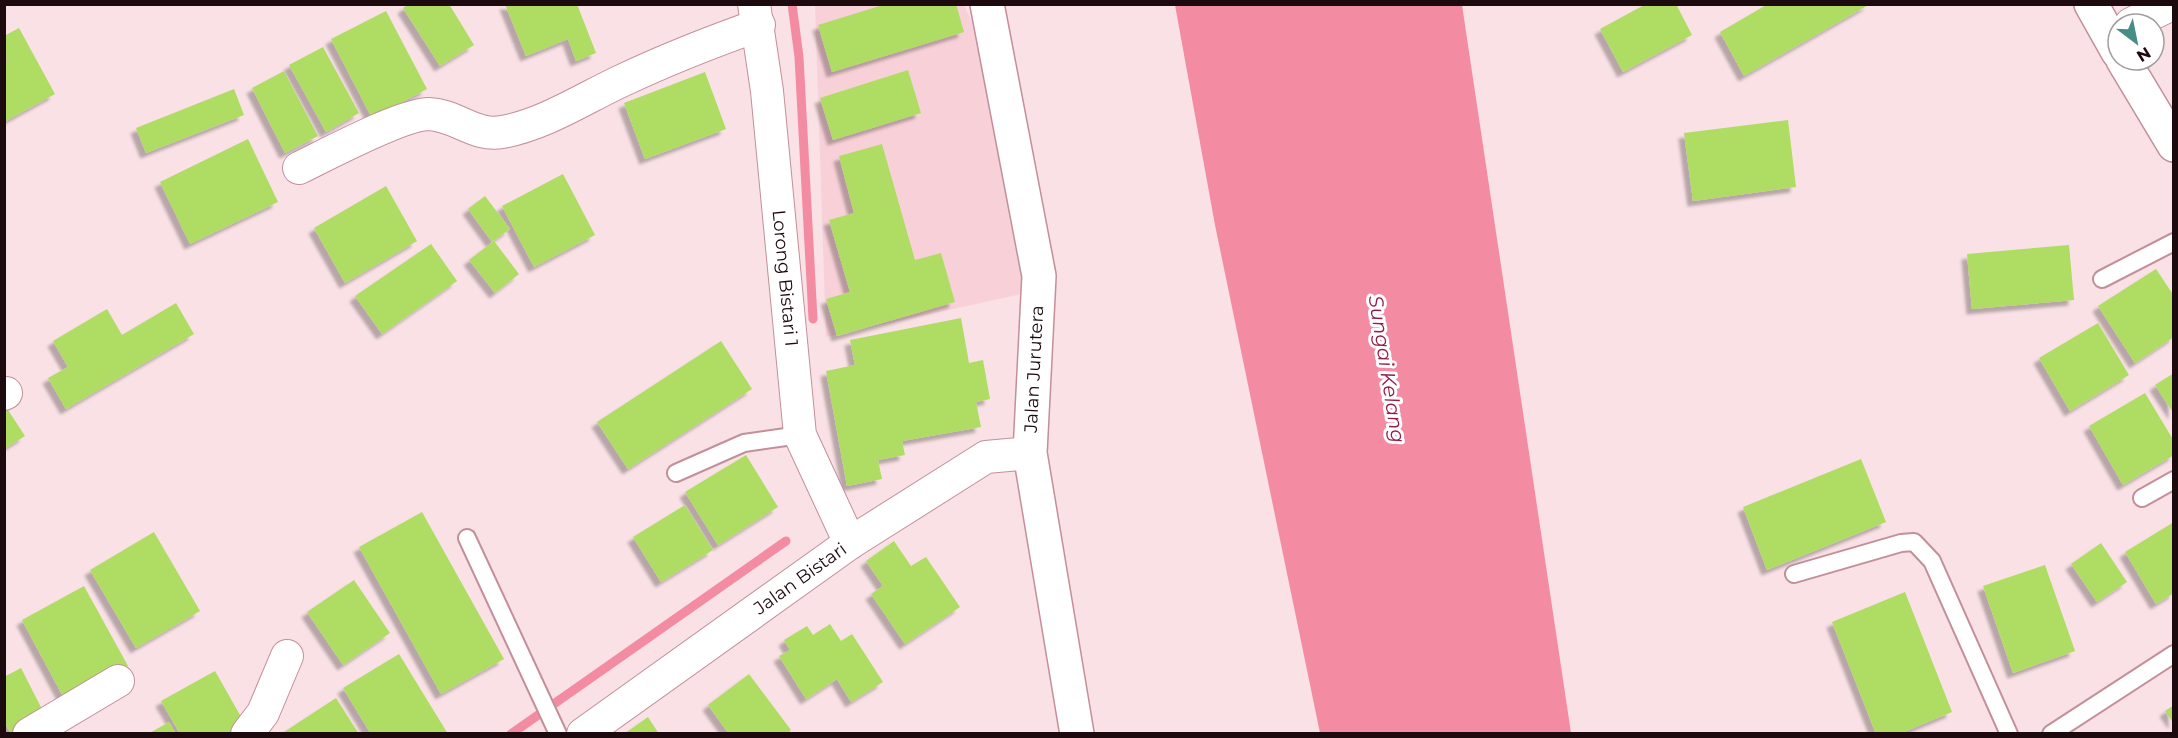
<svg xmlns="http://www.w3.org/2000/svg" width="2178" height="738" viewBox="0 0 2178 738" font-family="Montserrat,sans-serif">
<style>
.built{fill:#f8d1d8}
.water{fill:#f38ca3}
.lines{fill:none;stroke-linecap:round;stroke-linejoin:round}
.stream{stroke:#f38ca3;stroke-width:9}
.building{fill:#afdc62;filter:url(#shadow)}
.lane-casing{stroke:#c38f99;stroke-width:20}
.street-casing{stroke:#c38f99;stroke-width:34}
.secondary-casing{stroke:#c38f99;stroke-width:36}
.lane{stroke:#fff;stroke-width:16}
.street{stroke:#fff;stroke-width:32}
.secondary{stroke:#fff;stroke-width:33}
.labels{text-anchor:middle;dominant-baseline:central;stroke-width:6;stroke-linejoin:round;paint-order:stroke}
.street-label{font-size:18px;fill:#1c0a0e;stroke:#fff}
.water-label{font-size:20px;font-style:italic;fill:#911f45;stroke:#fff}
</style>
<defs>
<filter id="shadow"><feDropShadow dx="-5.5" dy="5.5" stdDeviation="1.5" flood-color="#0004"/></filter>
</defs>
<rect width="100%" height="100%" fill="#f9e1e5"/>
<path class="built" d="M815 5H964L971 20 1023 238 1021 294 826 337Z"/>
<path class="water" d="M1175 5H1462L1571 733H1320L1215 225Z"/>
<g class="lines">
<path class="stream" d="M792 4 799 57 813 319
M511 734 786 541"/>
</g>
<path class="building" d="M409 4H449L474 45 440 66 403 8Z
M505 4H577L596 53 576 61 568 39 526 56Z
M886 4H956L964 32 832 72 818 25Z
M1646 4H1676L1692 35 1623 72 1600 29Z
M1768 4H1870L1744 76 1720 32Z
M386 11 427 89 372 118 331 39Z
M19 28 55 94 4 122V63L7 62 4 36Z
M323 47 359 113 326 132 289 65Z
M908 70 921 113 833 140 820 98Z
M284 71 318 136 285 153 252 88Z
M705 72 726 129 645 159 624 103Z
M234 89 244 115 146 153 136 128Z
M1788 120 1796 187 1693 201 1684 133Z
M248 139 278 202 190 244 160 182Z
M882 144 915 260 941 253 955 302 837 336 826 299 850 292 829 220 854 213 839 156Z
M563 174 595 235 534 267 502 206Z
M386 186 417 241 345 283 314 228Z
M485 196 510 229 492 242 468 209Z
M494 241 519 274 495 293 469 260Z
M431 244 457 281 382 334 355 296Z
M2069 245 2074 300 1972 309 1967 254Z
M2156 269 2174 296V337L2135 363 2098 306Z
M176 303 194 334 66 409 48 378 68 367 53 341 107 309 122 335Z
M961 318 969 363 983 360 990 399 976 402 981 427 902 441 905 455 878 460 882 479 847 486 826 371 855 365 850 340Z
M2098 323 2129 375 2070 411 2039 358Z
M721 341 752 389 628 469 597 422Z
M2174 373V414L2155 385Z
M2145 393 2174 441V455L2123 485 2089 426Z
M4 404 25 436 4 449Z
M746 455 778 507 718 545 685 492Z
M1861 459 1886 522 1767 570 1743 507Z
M685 505 713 550 661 582 633 537Z
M422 512 504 659 441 694 359 547Z
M2174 522V593L2156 604 2125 552Z
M154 532 200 611 136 648 90 570Z
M894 541 911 566 926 557 960 607 905 644 871 594 883 586 866 561Z
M2101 543 2127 582 2097 602 2071 564Z
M2045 565 2075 651 2013 673 1983 586Z
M354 580 390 633 343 665 307 612Z
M84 586 128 666 65 700 22 620Z
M1905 592 1952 712 1899 734H1876L1832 622Z
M830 624 841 641 852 634 883 682 851 702 837 679 806 699 779 656 790 650 784 640 807 626 813 635Z
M399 654 448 734H371L343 688Z
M21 668 48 721 24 734H11L4 721V677Z
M215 671 244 722 224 734H180L161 701Z
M749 674 791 730 787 734H729L708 705Z
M336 698 359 734H281Z
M2174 705V724L2165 711Z
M648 717 659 734H624Z
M169 722 176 734H148Z"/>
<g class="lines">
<g class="lane-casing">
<path id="lane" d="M2102 279 2174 242
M676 473 744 443 800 435
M2142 498 2174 480
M467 538 558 734
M1794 574 1901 543 1914 542 1932 561 2009 734
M2051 734 2174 654"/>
</g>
<g class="street-casing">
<g id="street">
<path id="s1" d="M754 4 767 91 800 435 850 543"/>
<path d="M2131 24 2172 4"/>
<path d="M299 168C326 155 402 114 429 114 456 115 475 137 502 132 543 125 583 99 619 82 665 60 711 42 759 25"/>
<path d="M4 394 6 393"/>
<path d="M29 734 118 681"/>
<path d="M247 734 263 713 287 656"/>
<path id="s2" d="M583 734 850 543 986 457 1030 453"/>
</g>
</g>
<g class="secondary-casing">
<path id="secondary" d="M987 4 1039 276 1030 453 1077 734
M2091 4 2118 52
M2123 60 2174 145"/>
</g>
<use href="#lane" class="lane"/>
<use href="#street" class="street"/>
<use href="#secondary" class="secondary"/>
</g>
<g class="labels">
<g class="street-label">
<text stroke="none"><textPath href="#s1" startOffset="276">Lorong Bistari 1</textPath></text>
<text transform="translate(1034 369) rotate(-87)">Jalan Jurutera</text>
<text stroke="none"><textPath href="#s2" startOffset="267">Jalan Bistari</textPath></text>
</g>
<g class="water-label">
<text transform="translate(1387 369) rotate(81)">Sungai Kelang</text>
</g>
</g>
<rect width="2178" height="738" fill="none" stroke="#1c0a0e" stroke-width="12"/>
<g transform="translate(2136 42) rotate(148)"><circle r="28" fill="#ffffff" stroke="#a49d9f" stroke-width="1.5"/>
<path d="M0-4.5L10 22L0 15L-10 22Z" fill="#478d85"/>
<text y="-9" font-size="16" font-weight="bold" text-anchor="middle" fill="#1c0a0e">N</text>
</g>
</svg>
